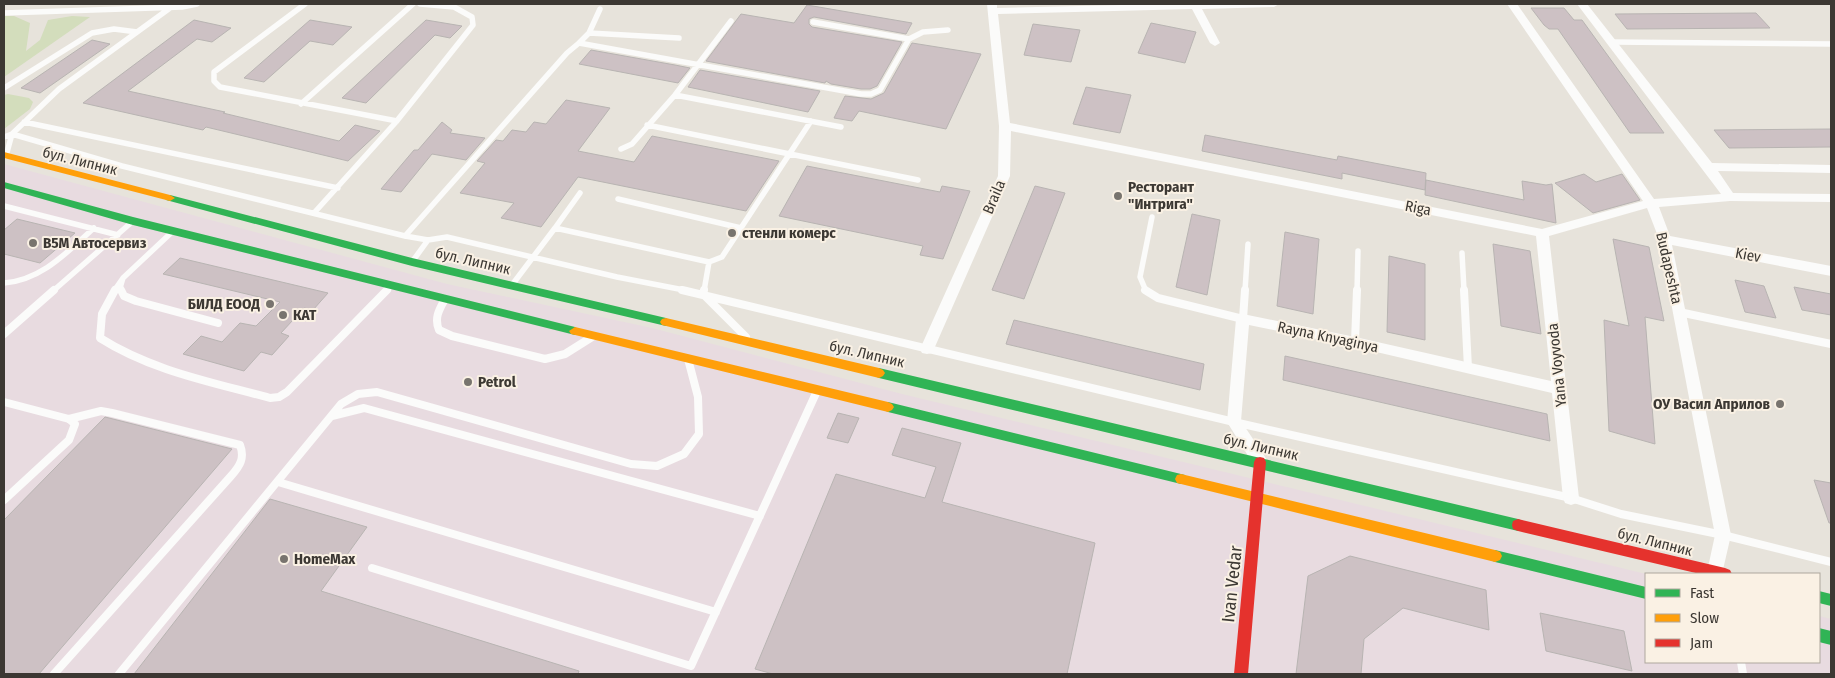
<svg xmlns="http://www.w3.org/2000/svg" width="1835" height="678" viewBox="0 0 1835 678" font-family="'Fira Sans Condensed',sans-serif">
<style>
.commercial{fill:#e8dbe0}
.green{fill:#d3ddbc}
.building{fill:#cdc1c4;stroke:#b8b4b2}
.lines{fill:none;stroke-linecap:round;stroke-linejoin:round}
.lane-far1{stroke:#fbfbfa;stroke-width:5.5}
.lane{stroke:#fbfbfa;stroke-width:8}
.street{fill:#fbfbfa;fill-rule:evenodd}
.fast{fill:#30b455;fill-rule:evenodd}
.slow{fill:#ff9f0a;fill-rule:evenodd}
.jam{fill:#e5322d;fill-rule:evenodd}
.poi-dot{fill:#78746e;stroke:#faf1e4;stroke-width:2}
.labels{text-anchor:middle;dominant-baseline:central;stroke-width:4;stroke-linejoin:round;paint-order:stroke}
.street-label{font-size:15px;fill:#3c3833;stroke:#faf1e4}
.poi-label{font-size:15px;font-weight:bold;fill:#3c3833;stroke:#faf1e4;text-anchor:start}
.near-street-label{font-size:18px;fill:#3c3833;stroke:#faf1e4}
</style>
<rect width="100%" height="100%" fill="#e7e3db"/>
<path class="commercial" d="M4 164 447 284 652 328 902 394 1646 574V662H1819V616L1831 619V674H4Z"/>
<path class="green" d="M4 16H14L30 23 26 51 40 40 48 20 72 16 90 17 4 77Z
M8 94 29 98 33 102 30 109 4 129V95Z"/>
<path class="building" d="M807 5 912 23 906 34 814 17 809 19V24L812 27 902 42 877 86 870 89H861L831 84 826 81 825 83 706 61 741 14 794 23Z
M1531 8H1564L1574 20H1582L1664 133H1630L1558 29H1549L1544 25Z
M1756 13 1770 28 1627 29 1615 14Z
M194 20 231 28 212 42 197 39 128 91 225 112 223 113 339 141 355 125 380 131 348 161 206 127 203 130 83 103Z
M310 20 352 27 333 45 310 41 264 82 244 78Z
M426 20 462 26 450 38 435 35 366 103 342 98Z
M1151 23 1196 32 1185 63 1138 53Z
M1033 24 1080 30 1071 62 1024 55Z
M92 40 110 44 40 93 21 88Z
M912 43 981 54 946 129 859 111 852 121 834 118 845 96 871 99 884 93Z
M591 50 675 65 690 68 678 83 579 64Z
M700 70 820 91 808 112 688 87Z
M1086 87 1131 95 1120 133 1073 124Z
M566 100 610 108 578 151 634 162 652 136 779 161 746 211 578 177 541 227 501 218 514 203 460 193 485 163 477 161 496 140 503 141 512 130 526 132 534 122 546 124Z
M442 122 452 130 450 133 485 138 466 160 432 154 401 192 381 189 414 150H418Z
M1831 129V147L1729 148 1714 130Z
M1205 135 1337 160 1338 156 1426 173 1425 190 1342 173V179L1202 151Z
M807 166 940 192 942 186 970 191 943 259 920 255 923 246 779 216Z
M1584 174 1596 182 1622 174 1640 200 1593 213 1555 183Z
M1426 180 1524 200 1522 181 1546 185 1552 184 1556 223 1425 195Z
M1035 186 1065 193 1024 299 992 290Z
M1192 214 1220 220 1207 295 1176 287Z
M17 219 75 233 40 263 4 254V230Z
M1285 232 1319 239 1313 314 1277 306Z
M1613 239 1649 247 1664 321 1645 317 1655 444 1609 431 1604 320 1629 326Z
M1493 244 1530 251 1541 334 1501 326Z
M1389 256 1425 264V340L1387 332Z
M180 258 328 293 313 310 304 308 281 333 289 336 272 355 261 352 244 371 183 354 201 336 222 342 240 323 256 326 280 302 163 274Z
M1735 280 1764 286 1776 318 1745 312Z
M1794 287 1831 294V315L1802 310Z
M1014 320 1204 364 1200 390 1006 344Z
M1285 356 1547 414 1550 441 1283 380Z
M838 413 859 418 848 443 827 438Z
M105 417 232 449 39 674H4V520Z
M902 428 961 443 942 502 1095 543 1067 674H773L755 669 836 474 925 498 936 467 892 455Z
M1814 480 1831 483V523H1829Z
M270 499 367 527 321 591 579 671 578 674H134Z
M1350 556 1486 590 1489 630 1403 608 1364 639 1361 674H1296L1308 576Z
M1540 613 1624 631 1632 671 1546 651Z"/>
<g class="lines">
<path class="lane-far1" d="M305 4 214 72V81L220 87 397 121
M170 8 59 89 12 134 122 166 405 236 428 240 447 237 617 277 689 291
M4 13 182 7 197 4
M813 22 909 39
M589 33 679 38
M1612 42 1831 44
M579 43 589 33 600 9
M4 88 92 33 114 29 137 32
M675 95 841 127
M301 104 413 4
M24 122 338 188
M647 125 918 180
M4 137 12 134 6 156
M621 149 632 144 675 95 731 21
M580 193 555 228 709 262 722 257 811 121
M618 199 741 228
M4 206 118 235
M314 213 396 122 473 25 472 17 454 7 420 4
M405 236 567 53 579 43 861 94H871L880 90 909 39 923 32 948 30
M1462 253 1464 291
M412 262 428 240
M4 283C42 280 67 252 94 228
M512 285 555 228
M53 291 133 221
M114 291 123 278
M122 291 120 288 123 278 172 232
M386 291 391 286
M704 291 709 262
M1146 291 1140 277 1152 217
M1245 291 1248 244
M1357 291 1358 251"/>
<path class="lane" d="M115 290 102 314 100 338C152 371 212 382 270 398L279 397 287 392 387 290
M121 290 124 296 136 301 218 323
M682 290 1234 422 1571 498 1621 514 1723 535 1831 562
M704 290 703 294 746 337
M1145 290 1158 298 1243 319 1245 290
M1464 290 1468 368
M445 299C439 310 434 318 439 330L452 336 545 359 565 354 592 337
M1679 312 1831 344
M4 334 54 290
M1355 342 1357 290
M4 402 69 419 75 424 69 440 4 500
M332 416 364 408 760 516
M278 482 716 612
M372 568 691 666 817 391
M1741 662 1743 674
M54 674 231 476C240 466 245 458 240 445L112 413 101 411 69 419
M119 674 341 404 358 394 377 392 631 464 657 466 684 454 699 434 698 397 688 359"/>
<path class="street" d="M987 4H997V8L1164 4H1279L1274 7 1202 9 1220 43 1215 46 1210 43 1192 9 998 14 1010 123 1542 229 1643 201 1507 4H1517L1654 199 1721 194 1577 4H1587L1712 163 1831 165V173L1718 171 1733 193 1831 194V202L1730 201 1659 207 1670 236 1831 266V276L1672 245 1731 535 1722 574H1708L1707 572 1715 535 1659 239 1647 208 1549 236 1579 498 1577 503 1571 505 1565 503 1563 498 1552 393 1355 347 1249 325 1241 421 1265 457 1268 462 1265 467 1260 468 1255 467 1227 422 1236 319 1238 315 1243 314 1355 337 1551 381 1536 236 1011 131 1010 176 934 349 932 353 927 354 922 353 920 349 998 176 999 126Z"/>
<path class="fast" d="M4 182 133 217 575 327 581 331 575 335 133 225 4 188Z
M170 195 412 258 666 318 672 322 666 326 412 266 166 200 165 198 166 196Z
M879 368 1518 519 1523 521 1524 525 1523 529 1518 531 879 378 875 376 873 373 875 370Z
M888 402 1181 474 1185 475 1187 479 1185 483 1181 484 888 412 884 410 882 407 884 404Z
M1495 550 1646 587V599L1495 562 1490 560 1488 556 1490 552Z
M1819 591 1831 594V606L1819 603Z
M1819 628 1831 631V645L1819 642Z"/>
<path class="slow" d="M4 152 170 195 175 198 170 201 4 158Z
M666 318 879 368 883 370 885 373 883 376 879 378 662 325 660 322 662 319Z
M575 327 888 402 892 404 894 407 892 410 888 412 571 334 569 331Z
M1181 474 1495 550 1500 552 1502 556 1500 560 1495 562 1181 484 1177 483 1175 479 1177 475Z"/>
<path class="jam" d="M1260 457 1264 458 1266 462 1248 674H1234L1254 462 1256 458Z
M1518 519 1725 568 1730 570 1732 574H1700L1518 531 1513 529 1512 525 1513 521Z"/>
</g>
<g class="poi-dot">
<circle cx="1118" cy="196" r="5"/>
<circle cx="732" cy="233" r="5"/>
<circle cx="33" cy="243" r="5"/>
<circle cx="270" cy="304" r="5"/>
<circle cx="283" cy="315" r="5"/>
<circle cx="468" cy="382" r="5"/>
<circle cx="1780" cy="404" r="5"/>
<circle cx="284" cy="559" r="5"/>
</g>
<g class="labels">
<g class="street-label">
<text transform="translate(80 161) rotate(14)">бул. Липник</text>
<text transform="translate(994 197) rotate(-67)">Braila</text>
<text transform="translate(1418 208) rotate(11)">Riga</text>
<text transform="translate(1748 255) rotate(11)">Kiev</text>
<text transform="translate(473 261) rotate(13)">бул. Липник</text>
<text transform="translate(1669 268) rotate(77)">Budapeshta</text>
<text transform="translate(1328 337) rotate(12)">Rayna Knyaginya</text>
<text transform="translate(867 354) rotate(13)">бул. Липник</text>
<text transform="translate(1557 365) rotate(-96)">Yana Voyvoda</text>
<text transform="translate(1261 447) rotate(13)">бул. Липник</text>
<text transform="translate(1655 542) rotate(14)">бул. Липник</text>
</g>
<g class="poi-label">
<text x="1128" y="187">Ресторант<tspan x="1128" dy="17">"Интрига"</tspan></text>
<text x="742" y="233">стенли комерс</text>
<text x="43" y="243">В5М Автосервиз</text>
<text x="260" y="304" text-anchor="end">БИЛД ЕООД</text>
<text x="293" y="315">КАТ</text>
<text x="478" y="382">Petrol</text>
<text x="1770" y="404" text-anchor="end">ОУ Васил Априлов</text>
<text x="294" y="559">HomeMax</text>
</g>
<g class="near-street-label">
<text transform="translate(1232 584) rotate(-84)">Ivan Vedar</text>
</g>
</g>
<rect width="1835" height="678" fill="none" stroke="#3c3833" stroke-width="10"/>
<rect x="1645" y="573" width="175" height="90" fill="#faf1e4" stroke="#aea79d"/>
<rect x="1655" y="589" width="25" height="8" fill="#30b455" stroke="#aea79d"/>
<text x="1690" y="598" font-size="15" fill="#3c3833">Fast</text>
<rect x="1655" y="614" width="25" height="8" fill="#ff9f0a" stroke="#aea79d"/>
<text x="1690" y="623" font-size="15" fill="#3c3833">Slow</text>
<rect x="1655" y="639" width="25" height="8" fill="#e5322d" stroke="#aea79d"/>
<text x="1690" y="648" font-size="15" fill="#3c3833">Jam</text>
</svg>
